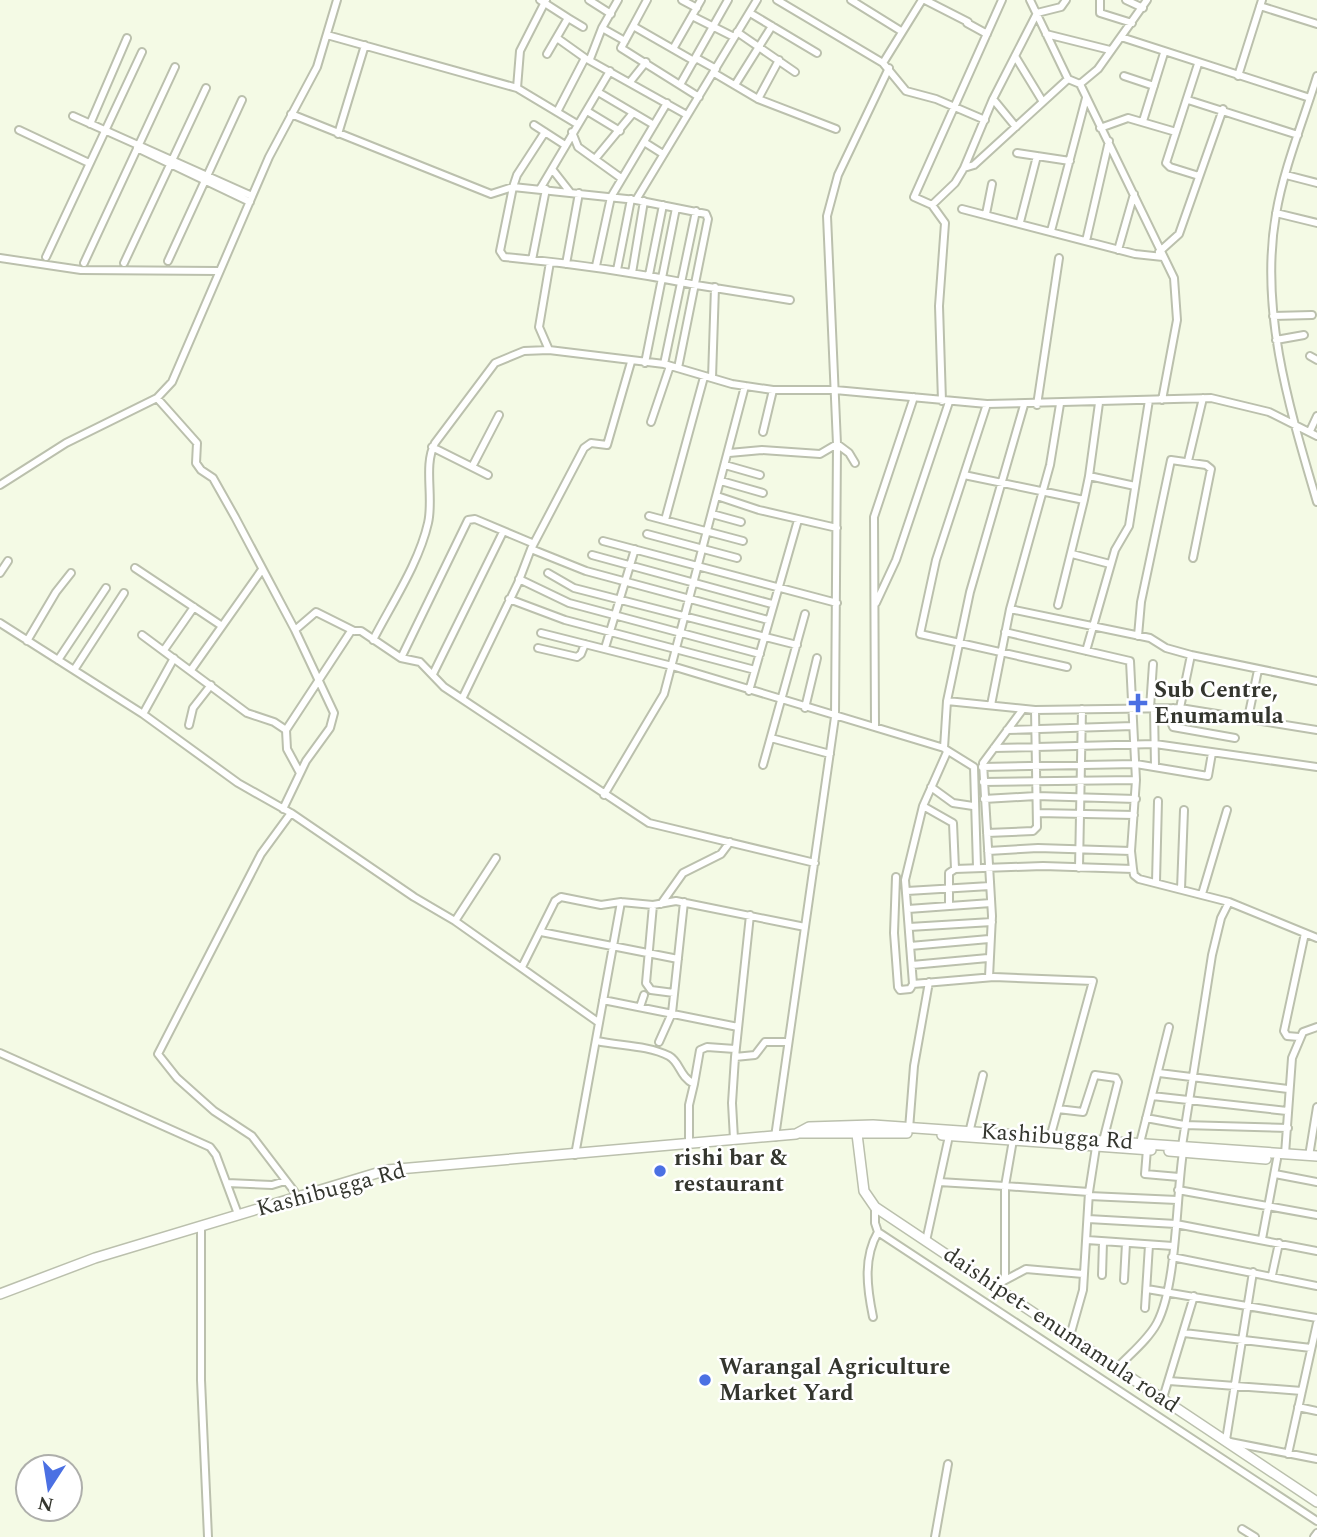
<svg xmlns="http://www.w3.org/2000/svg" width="1317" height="1537" viewBox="0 0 1317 1537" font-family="Spectral,serif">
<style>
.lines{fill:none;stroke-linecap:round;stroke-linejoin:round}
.street-casing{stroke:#bbc0ad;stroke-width:10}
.secondary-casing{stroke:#bbc0ad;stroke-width:12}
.street{stroke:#fff;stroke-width:6}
.secondary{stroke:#fff;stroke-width:9}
.poi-dot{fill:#4b70e3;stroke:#fff;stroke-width:2.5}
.labels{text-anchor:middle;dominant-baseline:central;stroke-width:5;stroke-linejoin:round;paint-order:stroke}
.poi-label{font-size:23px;font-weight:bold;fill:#34362e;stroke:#fff;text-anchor:start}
.street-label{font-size:23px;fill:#34362e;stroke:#fff}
</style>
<rect width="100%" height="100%" fill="#f4fae5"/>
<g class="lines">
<g class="street-casing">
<path id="street" d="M540 0 568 18 547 54
M589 0 611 14
M618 0 602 28 625 41
M682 0 697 8
M777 0 883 63 906 91 936 99 985 120
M851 0 901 31
M925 0 968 22
M1030 0 1068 79 1080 84 1174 278 1177 320 1162 400
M1100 0V13L1132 23
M1126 0 1143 8
M1260 6 1317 24
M750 13 817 53
M692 16 734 37
M568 18 583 27
M967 23 987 34
M633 26 647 0
M737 32 795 72
M1046 34 1110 50
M327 35 517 88 577 124
M1121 37 1310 98
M557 38 585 58 687 115
M673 49 701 0
M1015 56 1043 102
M696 58 716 69
M590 59 602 28
M694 61 633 26 621 48 699 97
M883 63 922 0
M1198 64 1166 163 1170 167 1199 176
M714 73 758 99 836 129
M1124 76 1154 86
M1238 76 1262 0
M1317 76C1303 122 1284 167 1276 214 1259 311 1290 410 1317 502
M630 82 646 62
M681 83 728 0
M1080 84 1098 69 1147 0
M735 85 772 26
M517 88 520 51 546 0
M598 92 654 125
M758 99 779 60
M993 99 1016 127
M1188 100 1298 135
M587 111 620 131
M557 112 585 58
M291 114 491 194 513 187 517 175 545 132
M73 116 252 196
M1143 121 1164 53
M90 124 127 38
M534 125 565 145
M1100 128 1128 118 1176 132
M19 130 89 163
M572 132 578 147 621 178
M338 134 365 45
M644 142 663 154
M137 148 250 202
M1017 153 1070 161
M595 159 633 113
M964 168 993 99 1037 13 1061 7 1066 0
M552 169 570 192
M1286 175 1317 183
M540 189 610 71
M636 200 757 0
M932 205 955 183 964 168 974 165 1068 79
M962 209 1135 254 1163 257
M1276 213 1317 223
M986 214 992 184
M1020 222 1037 156
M1051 231 1086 98
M1086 241 1109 141
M1118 250 1134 194
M1159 252 1179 234 1223 109
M46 257 142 52
M0 258 81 270 218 271
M532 260 546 189
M168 261 242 100
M84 263 175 67
M124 263 206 88
M566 264 579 193
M596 266 611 197 667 103
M617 270 631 199
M632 273 644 201
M649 275 663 205
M1273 316 1312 315
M1276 340 1304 335
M549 350 539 327 550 262
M1310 356 1317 360
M631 362 607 445 591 443 584 448 531 549 586 571 768 620
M645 363 676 208
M664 364 696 211
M678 368 708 219 706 214 636 200 513 187 500 251 504 257C569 263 633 272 696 285L790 300
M712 378 715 287
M157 398 197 443 196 463 201 470 213 478 235 517 295 630 334 713 330 728 306 761 283 809
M942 401 939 306 945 223 932 205 914 197 1002 0
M987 404 936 560 920 634 1067 667
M1037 405 1059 258
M651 422 670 366
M1310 431 1317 416
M763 432 773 390
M432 447 488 475
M729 453 762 450 820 454 837 444 849 453 855 463
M1188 461 1203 398
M725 465 760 475
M472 467 499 415
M964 475 1084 500 1089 476 1135 486
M1089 476 1099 403
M721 481 763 493
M0 485 66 443 157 398 172 382 269 157 317 67 337 0
M717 496 759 510 837 528
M712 514 741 522
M649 516 743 541
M665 520 704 377
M647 534 737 558
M603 541 837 603
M1072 554 1110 564
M592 555 772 604
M135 568 222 626
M0 573 8 561
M548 573 574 588 797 645
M519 579 569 603 760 654
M509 599 565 620 755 670
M876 603 896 560 949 402
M1058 605 1084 500
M1010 609 1150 638 1166 648 1191 655
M0 623 143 714 238 783 291 813 414 897 455 921 598 1022
M295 630 316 612 354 631
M541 633 672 666 944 748 947 701 1035 710 1180 708 1317 730
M142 635 247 713 274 722 286 730
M1138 636 1141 602 1171 460 1206 465 1211 469 1193 558
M373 640C392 603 419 563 428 523 434 498 423 465 435 443L495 363 524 351 549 350 664 364 732 384 773 390H835L987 404 1211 398 1269 412 1317 436
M27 641 56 592 71 573
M538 648 577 657 581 654 585 644
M605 648 635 549
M164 650 194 607
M1086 651 1115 550 1129 526 1149 400
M401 658 468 520 475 519 532 543
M58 660 106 588
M74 670 124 593
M191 670 261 571
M433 674 503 532
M749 691 798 520
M462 699 518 583 531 549
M947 701 970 592 1024 405
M991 705 1010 609 1050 465 1060 404
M805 708 817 658
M1150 708 1153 664
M1154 708 1155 766
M1173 708 1171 722 1173 727 1235 738
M1180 708 1191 655 1317 681
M143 714 174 658
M1248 718 1258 670
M189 725 193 708 211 685
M875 727 874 517 914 397
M1007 730 1133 726
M771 738 830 754
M994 748 1155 744 1317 767
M945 749 974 767 977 867
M947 752 923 806 905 880 913 984 994 977 1093 981 1050 1138
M763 765 805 614
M982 767 1136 764 1208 776 1212 753
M300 773 287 749 286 730 351 631H361L401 658 420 662 444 687 649 823 815 863
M983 782 1136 780
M931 787 953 803 973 806
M604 795 664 694 745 386
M984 799 1036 796 1136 799
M923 806 953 823 955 869
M291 813 261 854 158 1054 177 1078 214 1111 252 1136 297 1195
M1037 813 1134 815
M987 833 1033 831 1037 827 1035 710
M988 851 1038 848 1131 851
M1079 868 1082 709
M1133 869 1134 875 1139 879 1229 902 1317 938
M896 877 894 933 898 987 900 990 910 989 913 984
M1156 882 1158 801
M1181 889 1184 810
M907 891 990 886
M1202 894 1227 810
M661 904 683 873 721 854 730 842
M653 905 646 983 651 990 674 993
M949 906V873L955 869 1043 866 1133 869 1131 851 1136 780 1130 661 1005 632
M908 909 991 903
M455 921 496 858
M909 927 992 922
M541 932 678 959
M910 946 989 939
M912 965 988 958
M522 967 555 901 561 897 601 905 621 902 653 905 676 901 805 927
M989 977 992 916 983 763 1023 709
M603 1000 738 1027
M640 1007 644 995
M1299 1037 1287 1036 1284 1031 1305 933
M597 1041C619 1046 647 1045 669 1056 680 1062 679 1076 694 1084L689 1105V1144
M659 1042 672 1013 684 902
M0 1053 210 1147 216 1155 238 1214
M735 1057 755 1055 765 1042H788
M1159 1073 1288 1089
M694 1084 700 1050 707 1047 735 1049
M1152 1096 1287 1111
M1058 1109 1083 1112 1095 1075 1116 1078 1118 1082 1103 1141
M1146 1118 1184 1125 1288 1128
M909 1129 914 1066 929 982
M969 1133 983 1075
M775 1137 835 717 837 444 827 216 838 175 889 68
M734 1139 732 1103 735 1057 750 915
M1140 1143 1169 1027
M1182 1146 1212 955 1221 918 1229 902
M1147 1149 1145 1174 1179 1177
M1285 1154 1292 1058 1303 1032 1317 1027
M575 1155 621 902
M1309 1156 1317 1107
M1275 1174 1317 1182
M939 1182 1005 1186 1013 1140
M227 1183 272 1185 285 1181
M1178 1190 1317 1215
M1089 1196 1177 1200
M875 1207V1223L878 1232 1317 1521
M1088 1219 1176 1224 1317 1251
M201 1227V1380L208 1537
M1262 1239 1277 1159
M1087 1240 1173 1246
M926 1241 949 1136
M1172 1257 1317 1286
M1102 1275 1103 1242
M1272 1275 1279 1243
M1005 1280V1186L1089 1192
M1124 1280 1126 1243
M994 1286 1026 1269 1083 1274
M1147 1289 1317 1318
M1145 1308 1149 1245
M873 1317C867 1288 863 1258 878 1232
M1184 1333 1311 1348
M1070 1336 1083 1290 1089 1192 1096 1147
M1117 1368C1130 1354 1148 1340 1157 1323 1177 1285 1176 1198 1183 1152
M1169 1381 1302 1391
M1163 1398 1194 1296
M1298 1407 1317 1411
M1226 1440 1253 1272
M1230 1442 1317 1459
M1288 1454 1317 1323
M1242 1529 1255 1537
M935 1537 948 1464
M1314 1537 1317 1533"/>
</g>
<g class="secondary-casing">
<path id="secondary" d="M856 1126 864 1191 875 1207 1317 1502
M799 1133H907
M942 1135 1151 1150
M1169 1151 1266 1159
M0 1294 95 1258 387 1170 796 1134 809 1127 873 1125 1317 1156"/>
</g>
<use href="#street" class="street"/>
<use href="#secondary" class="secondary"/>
</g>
<g class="poi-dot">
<path d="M1134.5 692.5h7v7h7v7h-7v7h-7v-7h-7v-7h7z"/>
<circle cx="660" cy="1171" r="7"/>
<circle cx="705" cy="1380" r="7"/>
</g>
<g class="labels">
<g class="poi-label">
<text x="1154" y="690">Sub Centre,<tspan x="1154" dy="26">Enumamula</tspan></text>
<text x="674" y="1158">rishi bar &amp;<tspan x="674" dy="26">restaurant</tspan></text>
<text x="719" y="1367">Warangal Agriculture<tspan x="719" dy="26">Market Yard</tspan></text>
</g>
<g class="street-label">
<text transform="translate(1057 1137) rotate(4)">Kashibugga Rd</text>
<text transform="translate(331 1190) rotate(-15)">Kashibugga Rd</text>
<text transform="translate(1061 1330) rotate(34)">daishipet- enumamula road</text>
</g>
</g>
<g transform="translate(49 1488) rotate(192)"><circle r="33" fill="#ffffff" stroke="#aeafab" stroke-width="2"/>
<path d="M0-5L12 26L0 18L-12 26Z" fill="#4b70e3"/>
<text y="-10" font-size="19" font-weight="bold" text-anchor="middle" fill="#34362e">N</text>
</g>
</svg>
